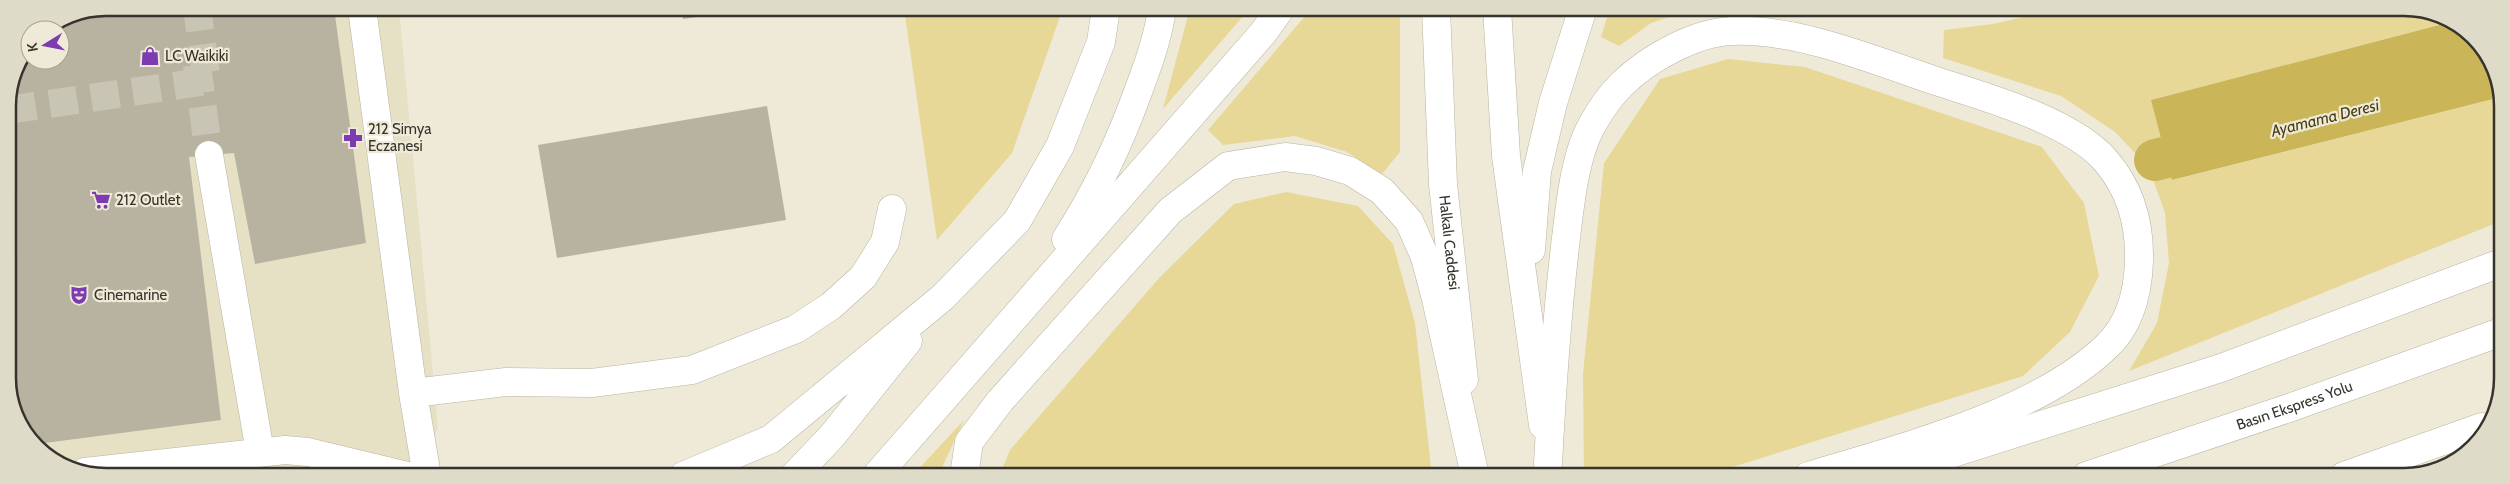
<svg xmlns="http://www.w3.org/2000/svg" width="2510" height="484" viewBox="0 0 2510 484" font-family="Cabin,sans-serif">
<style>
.built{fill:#e6e0c5}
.green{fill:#e7d898}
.water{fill:#cab558}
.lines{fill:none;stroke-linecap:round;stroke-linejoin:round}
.canal{stroke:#cab558;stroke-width:42}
.building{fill:#b7b3a0}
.minor-tunnel{stroke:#c9c5b5;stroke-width:28;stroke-dasharray:28 14;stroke-linecap:butt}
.minor-casing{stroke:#b9b4a2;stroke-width:29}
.major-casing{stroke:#b9b4a2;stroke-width:29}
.highway-casing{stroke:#b9b4a2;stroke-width:29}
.minor{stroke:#fff;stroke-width:28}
.major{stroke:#fff;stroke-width:28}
.highway{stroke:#fff;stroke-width:28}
.labels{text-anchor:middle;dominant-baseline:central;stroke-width:4.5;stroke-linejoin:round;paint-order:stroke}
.poi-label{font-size:15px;fill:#35332c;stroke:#eeead7;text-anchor:start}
.street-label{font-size:15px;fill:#35332c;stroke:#eeead7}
.water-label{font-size:16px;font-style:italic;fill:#483f17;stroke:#eeead7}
.rim{fill:none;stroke:#35332c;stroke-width:2.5}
</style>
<rect width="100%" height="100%" fill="#eeead7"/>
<path class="built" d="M107 8H399L438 427 421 476H93L41 452 9 397 8 106 15 68 30 60H60V30H46L69 15Z"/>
<path class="green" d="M904 8H1063L1012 153 937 240Z
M1190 8H1250L1163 109Z
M1312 8H1400V152L1382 174 1347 152 1295 136 1223 145 1208 130Z
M1610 8H1714L1685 12 1651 23 1619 46 1601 37Z
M2062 8H2417L2447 23 2151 100 2173 180 2501 97V221L2129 371 2157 323 2169 263 2165 213 2149 168 2115 132 2061 96 1943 58 1944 30 1993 24Z
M1728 59 1805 67 2042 147 2084 203 2099 276 2070 332 2023 376 1704 476H1584L1583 374 1604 163 1660 79Z
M1286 192 1358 206 1393 244 1415 323 1432 476H999L1010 450 1160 277 1234 204Z
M964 420 938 476H912Z"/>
<path class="water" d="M2447 23 2473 36 2501 87V97L2172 180 2151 100Z"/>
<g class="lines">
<path class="canal" d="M2155 160 2223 143"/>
</g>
<path class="building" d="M107 8H334L366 243 255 264 234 153 189 157 221 420 37 444 9 397 8 106 15 68 30 46V60H60V30H46L69 15Z
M681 8H751V9L683 19Z
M767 106 786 220 557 258 538 145Z"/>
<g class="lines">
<path class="minor-tunnel" d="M197 65 209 155
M8 110 207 81 197 8"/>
<g class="minor-casing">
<path id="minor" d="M362 8 413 393 427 476
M209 155 260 452
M413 393 506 382 592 383 692 370 796 329 831 306 863 277 885 242 892 209
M85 472 285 450 308 452 408 476
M683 476 771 439 943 297
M794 476 832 436 908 341"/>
</g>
<g class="major-casing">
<g id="major">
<path id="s1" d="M1436 8 1443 184 1464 380"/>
<path d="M1497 8 1506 156 1543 425"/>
<path d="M1531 250 1537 171 1553 103 1583 8"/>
<path d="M943 297 1017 221 1060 146 1101 42 1106 8"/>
</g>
</g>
<g class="highway-casing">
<g id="highway">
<path d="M1066 239C1097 191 1120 142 1139 89 1149 63 1159 35 1162 8"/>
<path d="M1548 464C1552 388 1557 313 1566 238 1570 204 1575 155 1592 125 1599 112 1611 95 1622 84 1649 58 1694 33 1731 31 1798 28 1873 60 1936 81 1985 97 2072 121 2106 161 2130 189 2140 224 2139 261 2138 292 2130 325 2106 347 2036 414 1900 448 1808 476"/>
<path d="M876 476 1263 33 1281 8"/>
<path d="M964 476 969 442 1000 401 1170 211 1228 166 1285 157 1316 161 1350 171 1382 191 1409 221 1425 257 1436 299 1475 476"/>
<path d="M1881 476 2221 368 2501 263"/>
<path id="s2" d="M2086 476 2289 408 2501 332"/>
<path d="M2344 476 2482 427"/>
</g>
</g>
<use href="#minor" class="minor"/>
<use href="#major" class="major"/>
<use href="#highway" class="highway"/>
</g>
<defs>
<g id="shop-bare" transform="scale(1.5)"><path d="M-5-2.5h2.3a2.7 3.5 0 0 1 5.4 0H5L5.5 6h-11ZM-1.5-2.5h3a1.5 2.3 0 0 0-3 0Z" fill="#7c3bb0" stroke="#eeead7" stroke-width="2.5" paint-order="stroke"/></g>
<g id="pharmacy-bare" transform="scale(1.5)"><path d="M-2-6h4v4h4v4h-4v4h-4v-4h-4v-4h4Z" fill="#7c3bb0" stroke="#eeead7" stroke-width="2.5" paint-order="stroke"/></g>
<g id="supermarket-bare" transform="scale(1.5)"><path d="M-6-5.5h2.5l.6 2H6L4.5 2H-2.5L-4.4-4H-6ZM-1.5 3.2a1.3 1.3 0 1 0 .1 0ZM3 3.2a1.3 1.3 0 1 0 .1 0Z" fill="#7c3bb0" stroke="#eeead7" stroke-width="2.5" paint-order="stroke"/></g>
<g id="theatre-bare" transform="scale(1.5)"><path d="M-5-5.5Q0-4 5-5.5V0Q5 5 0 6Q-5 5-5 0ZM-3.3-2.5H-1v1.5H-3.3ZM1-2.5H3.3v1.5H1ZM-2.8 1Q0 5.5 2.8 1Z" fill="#7c3bb0" stroke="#eeead7" stroke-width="2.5" paint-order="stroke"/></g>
</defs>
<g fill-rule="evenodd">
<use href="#shop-bare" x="150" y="56"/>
<use href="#pharmacy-bare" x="353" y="138"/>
<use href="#supermarket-bare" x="101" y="200"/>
<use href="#theatre-bare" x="79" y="295"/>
</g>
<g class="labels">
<g class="poi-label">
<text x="165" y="56">LC Waikiki</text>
<text x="368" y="129">212 Simya<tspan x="368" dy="17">Eczanesi</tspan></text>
<text x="116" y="200">212 Outlet</text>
<text x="94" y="295">Cinemarine</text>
</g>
<g class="street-label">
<text stroke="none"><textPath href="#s1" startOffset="235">Halkalı Caddesi</textPath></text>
<text stroke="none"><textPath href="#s2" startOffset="220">Basın Ekspress Yolu</textPath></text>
</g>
<g class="water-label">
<text transform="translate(2325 118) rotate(-14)">Ayamama Deresi</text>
</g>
</g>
<path d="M0 0H2510V484H0ZM106 16H2404A90 90 0 0 1 2494 106V378A90 90 0 0 1 2404 468H106A90 90 0 0 1 16 378V106A90 90 0 0 1 106 16Z" fill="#dfdbc9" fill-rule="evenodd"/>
<path class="rim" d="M106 16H2404A90 90 0 0 1 2494 106V378A90 90 0 0 1 2404 468H106A90 90 0 0 1 16 378V106A90 90 0 0 1 106 16Z"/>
<g transform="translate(45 45) rotate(260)"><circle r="24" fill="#eeead7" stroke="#a4a193"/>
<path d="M0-4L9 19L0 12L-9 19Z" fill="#7c3bb0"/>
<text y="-8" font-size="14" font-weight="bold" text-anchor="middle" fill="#35332c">K</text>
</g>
</svg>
